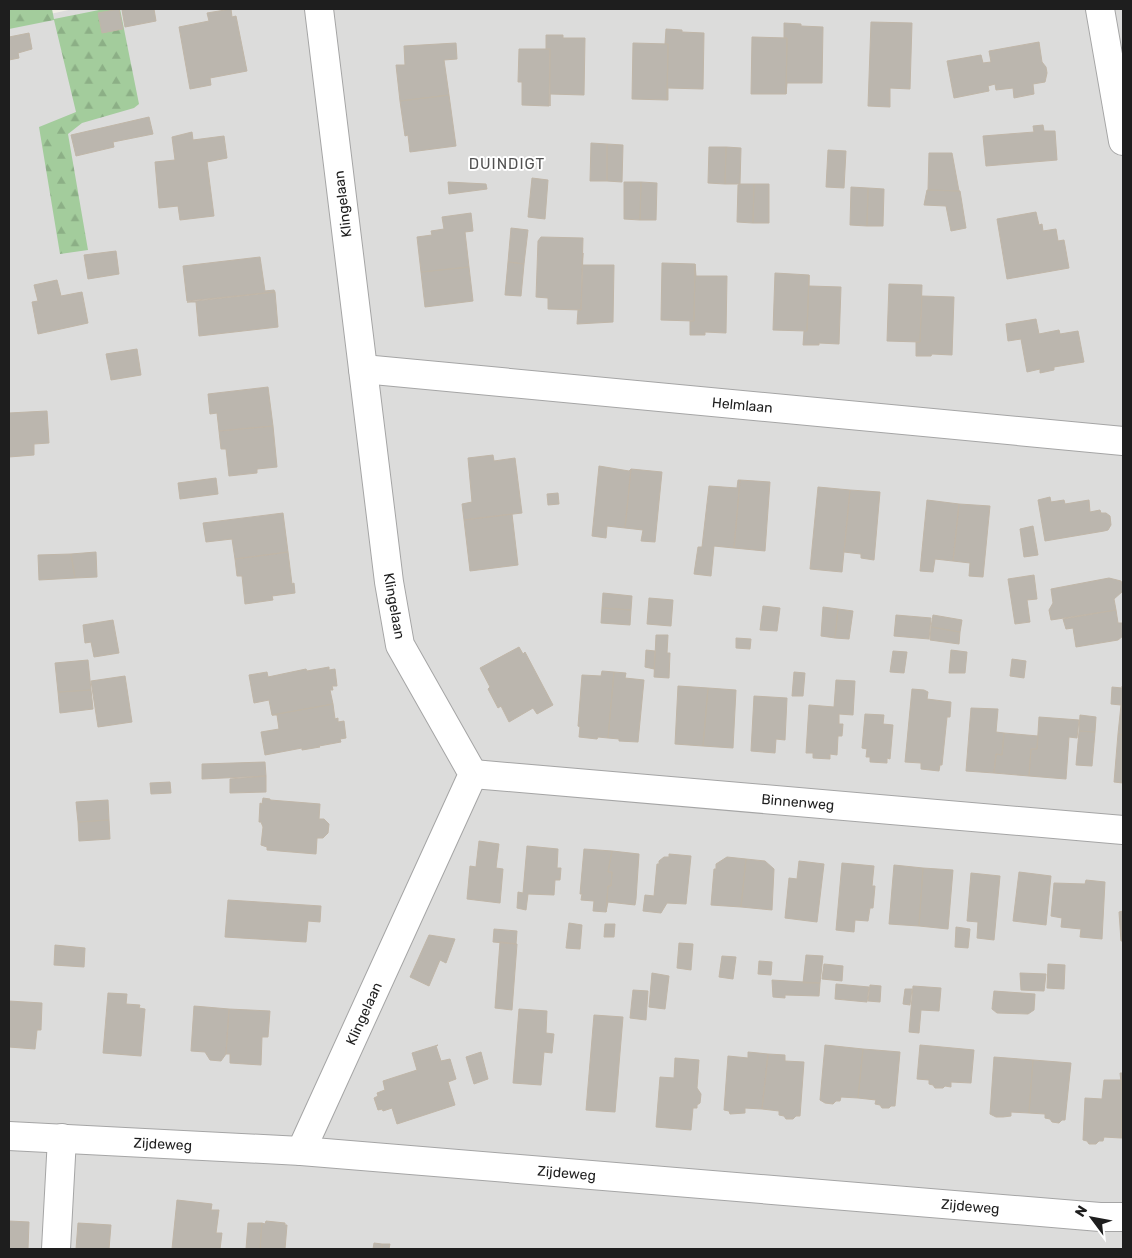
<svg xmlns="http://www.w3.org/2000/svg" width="1132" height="1258" viewBox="0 0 1132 1258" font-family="Rubik,sans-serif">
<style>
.residential{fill:#dcdcdb}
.forest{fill:url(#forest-firs)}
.building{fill:#bbb6ae;stroke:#c0b6a8}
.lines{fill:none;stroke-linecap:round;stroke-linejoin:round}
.minor-casing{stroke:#a5a5a5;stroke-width:30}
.minor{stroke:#fff;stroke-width:28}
.labels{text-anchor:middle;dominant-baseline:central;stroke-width:4;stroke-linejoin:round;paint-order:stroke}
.street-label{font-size:14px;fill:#1e1e1e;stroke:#fff}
.neighbourhood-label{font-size:15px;letter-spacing:1px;fill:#515151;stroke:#fff}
</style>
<defs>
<pattern id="forest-firs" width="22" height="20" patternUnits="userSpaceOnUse" patternTransform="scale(1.25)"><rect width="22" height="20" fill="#a3cc9c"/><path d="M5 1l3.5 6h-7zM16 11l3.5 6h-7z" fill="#8caf86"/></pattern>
</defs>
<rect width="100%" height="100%" fill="#efede5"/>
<path class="residential" d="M73 9H1123V1249H9V23Z"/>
<path class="forest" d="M9 9H52L54 19 104 9H120L139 104 134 108 82 123 68 134 88 250 60 254 39 127 76 112 54 20 9 29Z"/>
<path class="building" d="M119 9 123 29 102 33 98 13Z
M129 9H154L156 21 125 27 122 10Z
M231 9 232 17 236 16 247 71 210 78 211 85 190 89 179 27 209 21 207 13Z
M871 22 912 23 910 89 890 88V107L868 106Z
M784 23 801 24V26L823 27 822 83H787L786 94 787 38H784Z
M666 29 682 30V32L704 33 703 89 668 88V100H667L668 44H665Z
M29 33 32 49 18 53 19 58 9 60V37Z
M546 35H563V38H585L584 95 550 94V106V49H546Z
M752 37 787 38 786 94H751Z
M1039 42 1042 62 1046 67 1047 73 1045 82 1033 84 1034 94 1014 98 1013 88 996 90 995 84 988 86 989 91 954 98 947 61 981 55 983 63 991 62 989 51Z
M456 43 457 59 444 60 449 95 400 101 396 65H405L404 46Z
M633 43 668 44 667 100 632 99Z
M519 49H550L549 106 522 105V82H518Z
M449 95 456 146 410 152 408 135 405 136 400 101Z
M149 117 153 134 113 142 114 147 76 156 71 135Z
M1043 125 1044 131H1055L1057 160 986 166 983 136 1034 132 1033 126Z
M192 132 193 140 224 136 227 158 207 162 214 216 180 220 178 206 159 208 155 162 175 160 172 137Z
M591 143 607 144V181H590Z
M607 144 623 145 622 182 607 181Z
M709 147H726L725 184 708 183Z
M726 147 741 148 740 184H725Z
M828 150 846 151 844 188 826 187Z
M929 153H952L959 191 928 190Z
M532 178 548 180 545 219 528 217Z
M448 182 486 184 487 189 449 194Z
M624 182H641L640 220 624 219Z
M641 182 657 183 656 220H640Z
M740 184H754L753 223 737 222 738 185Z
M754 184H769V223H753Z
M851 187 868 188 867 226 850 225Z
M868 188 884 189 883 226H867Z
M927 190 960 191 966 228 951 231 946 206 924 205Z
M1036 212 1039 225 1042 224 1043 231 1056 229 1058 241 1064 240 1069 268 1007 279 997 219Z
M471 213 473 231 465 232 469 267 421 272 417 237 432 235 431 231 444 229 442 217Z
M511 228 528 230 524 264 508 262Z
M541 237 583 238 581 310 548 309V298L536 297 538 241Z
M116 251 119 274 88 279 84 255Z
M583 253 582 265H614L613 322 577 324 578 310H581Z
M260 257 265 291 274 290 275 292 187 301 183 266Z
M508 262 524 264 521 296 505 295Z
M662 263 695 264 694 321 661 320Z
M695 264 696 276H727L726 333 705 332V335H690V321H694Z
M469 267 473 301 425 307 421 272Z
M775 273 809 275 807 331 773 330Z
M809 275V286L841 287 839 344 819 343V345H803L804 331H807Z
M57 280 61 296 82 292 88 323 38 334 32 302 38 301 34 285Z
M889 284 922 285 920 342 887 341Z
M275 292 278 327 199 336 196 302H187Z
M922 296 954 297 952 355 932 354 931 356H916V342H920Z
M1036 319 1039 334 1059 330 1060 334 1078 331 1084 362 1054 367V370L1040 373V369L1027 372 1021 339 1008 341 1006 324Z
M137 349 141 375 111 380 106 354Z
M268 387 273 426 219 431 217 413 210 414 208 394Z
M47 411 49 443 34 444V455L9 457V413Z
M273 426 277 467 257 469V473L229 476 226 449H221L219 431Z
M493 455 494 461 515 458 522 513 464 520 462 504 472 502 468 458Z
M599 466 629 471 631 469 625 528 607 526 606 538 592 536Z
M631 469 662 472 655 542 641 541 643 530 625 528Z
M216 478 218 494 180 499 178 483Z
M738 480H740L734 548 714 546 711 576 694 574 698 547H702L709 486 737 488Z
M740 480 770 482 765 551 734 548Z
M818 487 850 490 842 572 810 569Z
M850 490 880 492 874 560 861 558V554L844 552Z
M558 493 559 504 548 505 547 494Z
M1050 497 1051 502 1064 500 1065 504 1089 500 1090 512 1100 510 1101 513H1106L1110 516 1111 525 1108 530 1104 531 1045 541 1038 500Z
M927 500 959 504 953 561 935 559 933 572 920 571Z
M959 504 990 506 983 577 969 576 970 563 953 561Z
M283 513 288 552 235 559 232 539 206 542 203 523Z
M512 514 518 565 470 571 464 520Z
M1033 526 1038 555 1024 557 1020 529Z
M96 552 97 577 75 578 71 554Z
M288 552 292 584 294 583 295 593 272 596 273 600 245 604 242 576H237L235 559Z
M71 554 75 578 39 580 38 555Z
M1034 575 1037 599 1027 600 1030 622 1015 624 1008 579Z
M1109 578 1121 581 1123 586V591L1114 599 1116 610 1051 620 1049 610 1053 603 1051 589Z
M603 593 632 596 631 610 602 608Z
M649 598 673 600 671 626 647 624Z
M763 606 780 608 777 631 760 630Z
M823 607 838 609 835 638 821 636Z
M602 608 631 610 630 625 601 623Z
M838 609 853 611 849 639 835 638Z
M1116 610 1118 623H1123V636L1118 640 1076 647 1073 628 1066 629 1063 619Z
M896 615 931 618 929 639 894 636Z
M933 615 962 620 960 632 931 627Z
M113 620 119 653 94 657 91 642 85 643 83 625Z
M931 627 960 632 959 644 930 640Z
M656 635H668L667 653H670L669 678 654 677Z
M736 638 751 639 750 649 736 648Z
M519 647 523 654 525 652 553 705 537 714 533 708 509 722 501 706 498 708 488 689 490 687 480 668Z
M646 650 655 651 654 669 645 667Z
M951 650 967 652 965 673H949Z
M893 651 907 652 904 673 890 672Z
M1012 659 1026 661 1024 678 1010 676Z
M88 660 91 690 58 692 55 663Z
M329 667V670L335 669 337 686H332L333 690H330L333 704 272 715 269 700 254 703 249 675 267 672 268 677 306 669 307 671Z
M602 671 614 672 608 738 598 737 597 739 579 737 580 727 578 726 582 675 601 676Z
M614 672 626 673 625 678 644 680 638 742 619 741V739L608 738Z
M794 672 805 673 803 696H792Z
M125 676 132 722 98 727 91 681Z
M836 680 855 681 853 715 839 714V724H843L842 736H838L837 755 830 754V759L813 758V753H806L809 705 834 707Z
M678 686 708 688 703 746 675 744Z
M1122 686H1123V735L1118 734 1121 705 1111 704 1112 687 1122 688Z
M708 688 736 690 733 748 703 746Z
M912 689 924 690 928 692 927 699 951 702 950 717H947L942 765H940L939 771 921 769V763L905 762Z
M91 690 93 709 60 713 58 692Z
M754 696 787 698 785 740 776 739 775 753 751 751Z
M333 704 335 719 338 718V722L344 721 346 738 340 739 341 742 319 746 320 747 302 750V748L265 755 261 732 279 729 277 715H272Z
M971 708 998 709 996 732 1004 733 1002 755 996 754 994 773 966 771Z
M865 714 884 715 883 724 893 725 890 759 887 758V763L870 762V757H866L867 749 862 748Z
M1080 715 1096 717 1095 732 1079 731Z
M1039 717 1079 720 1077 738 1069 737 1066 779 1029 776 1031 749H1037Z
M1079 731 1095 732 1092 766 1076 765Z
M1004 733 1038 736 1037 749H1031L1029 776 994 773 996 754 1002 755Z
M1118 734 1123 735V783L1114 782Z
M265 762 266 776 202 779V764Z
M266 776V792L230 793V779Z
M170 782 171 793 151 794 150 783Z
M263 798 270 799V800L320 804 319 819H324L329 824 328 833 323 838H317L316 854 267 850V847L261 845 263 827 261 822H259L260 803 262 804Z
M108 800 109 820 78 822 76 802Z
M109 820 110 839 79 841 78 822Z
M479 841 499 844 496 868 503 869 500 903 467 899 470 866 476 867Z
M527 846 558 849 557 868H561L560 880H555L554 895 528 894 526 910 517 908 518 892 523 893Z
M584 849 612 851 608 872H612L611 886H608L606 912 593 911 594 901 581 900 582 894H580Z
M612 851 639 854 636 899 635 905 608 902 606 912 608 886H611L612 872H608Z
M669 854 691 856 686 904 667 903 661 913 643 911 645 895 654 896 657 864H659V861L664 857H669Z
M727 857 746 859 741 907 711 905 714 869H716V864Z
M746 859 765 861 774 869 772 910 741 907Z
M799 861 824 864 817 922 785 918 789 878 797 879Z
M842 863 874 866 872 886H875L873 908H870L868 921 855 920 854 932 836 930Z
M894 865 923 868 919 926 889 924Z
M923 868 953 870 948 929 919 926Z
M1019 872 1051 876 1046 925 1013 921Z
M971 873 1000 876 994 940 977 938 978 922 967 921Z
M1086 880 1105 882 1102 939 1080 937 1081 929 1061 927 1062 918 1051 916 1054 883 1085 884Z
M228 900 321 906 320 922 308 921 306 942 225 937Z
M1123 911V941H1121L1119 912Z
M569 923 582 925 580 949 566 948Z
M605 924H615L614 937H604Z
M956 927 970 929 968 948 955 947Z
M494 929 517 931 516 944 493 942Z
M429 935 455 939 446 963 440 960 429 986 410 977Z
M500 942 517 944 512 1010 495 1008Z
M679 943 693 944 691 970 677 968Z
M55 945 85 948 84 967 54 965Z
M806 955 823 956 820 983H803Z
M722 956 736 957 733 979 719 977Z
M759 961 772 962 771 975 758 974Z
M824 964 843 966 842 981 822 979Z
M1048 964 1065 965 1064 989 1047 988Z
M652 973 669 976 665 1009 649 1007Z
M1020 973 1046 974 1044 991 1021 990Z
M772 980 820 983 819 996 785 995V998L773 997Z
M836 984 869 987 867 1002 835 999Z
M870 985 881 986 880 1002 868 1001Z
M913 986 941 988 939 1011 921 1010 919 1033 909 1032Z
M905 989H912L910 1005 903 1004Z
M633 990 648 991 646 1020 630 1018Z
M994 991 1035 994 1034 1010 1028 1014 997 1013 992 1009Z
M108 993 127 994 126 1004 140 1005 139 1008 145 1009 141 1056 103 1053Z
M9 1001 42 1003 41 1030H37L35 1049 9 1047Z
M194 1006 229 1009 226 1054 221 1061 210 1060 205 1052 191 1051Z
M229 1009 270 1011 268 1037H262L261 1065 230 1063V1054H226Z
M519 1009 547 1011 546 1033 554 1034 552 1053 544 1052 541 1085 513 1083Z
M594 1015 623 1017 615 1112 586 1110Z
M438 1045 436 1046 441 1061 450 1059 456 1079 448 1082 455 1105 397 1124 392 1108 383 1111 382 1109 378 1110 374 1098 378 1096 377 1093 385 1090 383 1081 417 1070 412 1053Z
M825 1045 863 1049 858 1098 841 1097 840 1101H836L833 1104 825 1103 820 1100Z
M920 1045 974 1050 971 1083 951 1082V1087L945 1086 943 1088H935L933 1085 929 1084V1080L917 1079Z
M863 1049 900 1052 895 1106H891L889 1108H882L880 1105 875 1104 876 1100 858 1098Z
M481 1052 488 1079 474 1084 466 1057Z
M748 1052 768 1054 762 1109 745 1108V1113L730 1114 729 1111 724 1110 728 1056 748 1058Z
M768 1054 785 1055V1061L804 1062 800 1116H796L793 1119H786L784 1116 779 1115V1111L762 1109Z
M994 1057 1033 1060 1029 1113 1011 1112V1116L1003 1117H996L990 1114Z
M675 1058 699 1060 697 1088 701 1094 700 1103 697 1105V1108H693L691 1130 656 1127 660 1077 674 1078Z
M1033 1060 1071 1063 1065 1120H1062L1059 1123 1052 1122 1050 1119 1045 1118V1114L1029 1113Z
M1120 1073H1123V1138H1121L1123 1100Z
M1104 1080H1122L1123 1100 1121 1138 1104 1137 1103 1141H1099L1096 1144H1089L1087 1141 1083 1140 1085 1098 1102 1099Z
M177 1200 212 1204 211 1210H219L216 1233H222L220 1249H172Z
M9 1221 29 1222 28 1249H9Z
M266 1221 285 1223V1225H287L285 1249H260L262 1223 265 1224Z
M78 1223 111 1225 109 1249H70H76Z
M248 1223H262L260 1249H246Z
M374 1243 382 1244V1249H373Z
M382 1244H390L389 1249H382Z"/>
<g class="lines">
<g class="minor-casing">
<g id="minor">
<path d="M1100 9 1123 141"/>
<path id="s1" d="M363 369 1123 441"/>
<path id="s2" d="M473 774 1123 830"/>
<path id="s3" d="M9 1136 301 1151 1100 1217H1123"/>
<path id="s4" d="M301 1151 473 774 400 645 389 582 319 9"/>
<path d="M56 1249 62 1138"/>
</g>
</g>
<use href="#minor" class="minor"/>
</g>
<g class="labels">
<g class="street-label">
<text transform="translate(343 204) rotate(-97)">Klingelaan</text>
<text stroke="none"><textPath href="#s1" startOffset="381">Helmlaan</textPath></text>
<text transform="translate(394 606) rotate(80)">Klingelaan</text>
<text stroke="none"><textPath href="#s2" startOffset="326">Binnenweg</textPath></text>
<text stroke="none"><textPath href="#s4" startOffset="151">Klingelaan</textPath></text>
<text stroke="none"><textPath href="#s3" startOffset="154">Zijdeweg</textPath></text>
<text stroke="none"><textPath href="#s3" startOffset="559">Zijdeweg</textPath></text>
<text stroke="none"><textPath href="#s3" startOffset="964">Zijdeweg</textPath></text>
</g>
<g class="neighbourhood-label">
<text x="507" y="164">DUINDIGT</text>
</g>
</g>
<rect width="1132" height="1258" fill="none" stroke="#1e1e1e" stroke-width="20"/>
<g transform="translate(1092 1218) rotate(302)" stroke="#ffffff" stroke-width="4" paint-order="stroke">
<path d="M0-4L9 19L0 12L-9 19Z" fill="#1e1e1e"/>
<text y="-8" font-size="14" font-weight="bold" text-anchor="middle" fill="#1e1e1e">N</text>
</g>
</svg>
